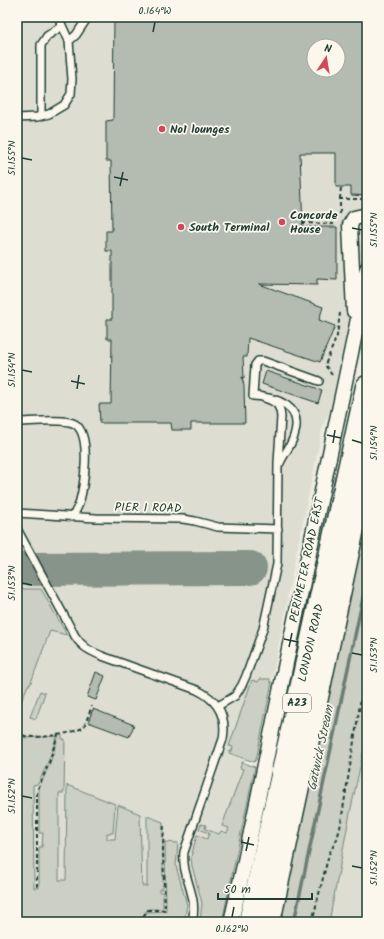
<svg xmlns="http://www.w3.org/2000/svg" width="384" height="939" viewBox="0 0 384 939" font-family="Kalam,sans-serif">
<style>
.built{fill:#ddddd2;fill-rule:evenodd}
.green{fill:#cbcfc4;stroke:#75867c}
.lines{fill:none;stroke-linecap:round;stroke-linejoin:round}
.stream{stroke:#6c7d74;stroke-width:3.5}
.taxiway{stroke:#86948a;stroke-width:34}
.building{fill:#b4bbb0;stroke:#1f3d34;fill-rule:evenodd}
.service-casing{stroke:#1f3d34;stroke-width:10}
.minor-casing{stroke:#1f3d34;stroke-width:17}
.primary-casing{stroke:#1f3d34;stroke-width:25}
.path{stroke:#1f3d34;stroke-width:2;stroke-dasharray:4 3;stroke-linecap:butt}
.service{stroke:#fbf7ec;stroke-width:7}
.minor{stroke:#fbf7ec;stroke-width:14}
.primary{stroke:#fbf7ec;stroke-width:22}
.ticks{fill:none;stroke:#1f3d34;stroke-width:1.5}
.poi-dot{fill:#d1495b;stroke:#fbf7ec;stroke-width:1.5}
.labels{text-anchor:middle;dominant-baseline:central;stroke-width:3.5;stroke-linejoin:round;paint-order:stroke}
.shield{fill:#fbf7ec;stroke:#61756b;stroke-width:1}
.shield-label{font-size:11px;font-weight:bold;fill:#1f3d34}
.poi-label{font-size:12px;font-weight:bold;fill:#1f3d34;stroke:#fbf7ec;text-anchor:start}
.street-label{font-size:12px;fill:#1f3d34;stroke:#fbf7ec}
.water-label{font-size:13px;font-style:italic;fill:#455d54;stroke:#fbf7ec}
.neatline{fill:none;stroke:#1f3d34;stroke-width:1.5}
.ticks-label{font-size:10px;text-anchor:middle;fill:#1f3d34}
</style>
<rect width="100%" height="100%" fill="#eeece1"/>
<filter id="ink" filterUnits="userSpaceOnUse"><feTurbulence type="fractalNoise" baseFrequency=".025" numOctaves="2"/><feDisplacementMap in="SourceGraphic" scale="8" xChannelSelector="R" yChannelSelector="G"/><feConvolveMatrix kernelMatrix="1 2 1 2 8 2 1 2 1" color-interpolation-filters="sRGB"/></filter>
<g filter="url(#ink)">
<path class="built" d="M17 17H367V233L329 413 323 426 287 598 288 599 272 679H265L207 922H17ZM314 46H338V70H314Z
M367 735V922H329L350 813Z"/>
<path class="green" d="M367 514V735L350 813 329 922H280Z
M17 589H41L67 635 50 631 30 685H28L17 711Z
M260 679H270V682H272L256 760 254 762 229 753 230 751H232L233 747 229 746 252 680 258 682Z
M40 691 45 693 36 719 30 717Z
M17 733 25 738 57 736 48 762 38 784 33 785 34 888H39V847H42L43 833H39V788L50 763 59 735H62V739H65L64 793H59V880H66L67 785 115 804 113 833H107V839H115L118 805 140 814 142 886H147V816L163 822V889H159V892H163V909H148L138 922H17Z
M242 762 255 767 222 922H200L202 903 192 866 191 857 197 835 207 839 209 833 199 829 201 824 206 825 205 829 219 834 221 831 227 833 229 828 222 826 243 769 240 768Z
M165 842 178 843 176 866 187 905 184 922H141L147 912 166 911Z"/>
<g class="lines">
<path class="stream" d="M294 922 367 579"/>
<path class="taxiway" d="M17 569 250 568"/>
</g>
<path class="building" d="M114 17H367V196L351 195V187H336V153H300L303 227H337V280L317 279V285L259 284 323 307 319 320 335 326 320 362 248 338 247 357H243L244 378 242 377 244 386 245 423H191V430H172L171 423H100L99 404H111L112 339H107V319H112V251H106V231H112L111 161H106V121L113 120ZM314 46H338V70H314Z
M266 371 322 390 318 403 262 384Z
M96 672 105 676 96 700 87 697Z
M93 709 134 725 129 737 88 722Z"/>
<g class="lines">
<g class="service-casing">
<path id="service" d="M69 41 76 35 86 20
M41 116V45L47 36 62 26
M17 118 37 117 49 114 64 105 71 94 72 79 69 41 60 21
M17 422C30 422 65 418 75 424 92 435 84 487 79 504 77 509 75 513 71 517
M280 463C284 454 291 446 294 436 304 406 277 397 253 396L255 365 258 361H263L319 381
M17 513 96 518 183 519 195 521 218 527 278 529
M17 529 75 636C82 647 90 651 102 656L197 690C218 700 227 716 223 739L184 852C181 878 199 894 192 922
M218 706 235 696 242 685 246 676 263 629 277 564 278 462 281 417 280 410 277 404 270 400 259 396"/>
</g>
<g class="minor-casing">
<path id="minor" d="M354 311 350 225 354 218 367 215
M231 922 245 861 286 663 356 329 367 269"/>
</g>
<g class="primary-casing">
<path id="primary" d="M250 922 367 387
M269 922 367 463"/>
</g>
<path class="path" d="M340 199 341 187
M340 214V199H367
M302 223 337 224
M332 375 325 365 337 336 340 313
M17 732C20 734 22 735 25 736 38 739 73 734 84 727L92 706
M37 887V791L49 763 58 734
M139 922 148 910H165L163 850 164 823
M312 922 329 854 337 839 340 828 367 661"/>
<use href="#service" class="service"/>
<use href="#minor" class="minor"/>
<use href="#primary" class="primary"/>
</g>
</g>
<path class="ticks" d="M153 32 155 22M22 158 32 160M114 177 128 180M120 186 123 172M352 228 362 230M22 370 32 372M71 381 85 384M77 389 79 375M327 435 341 438M352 440 362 443M333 443 335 430M22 583 32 585M284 639 298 642M289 647 292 633M352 653 362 655M22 796 32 798M241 842 254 845M246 851 249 837M352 866 362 868M232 917 234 907"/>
<g class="poi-dot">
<circle cx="162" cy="129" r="4"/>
<circle cx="282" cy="222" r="4"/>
<circle cx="181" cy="227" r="4"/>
</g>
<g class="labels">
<rect class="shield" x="283" y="694" width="28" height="18" rx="3"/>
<g class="shield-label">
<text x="297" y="703">A23</text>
</g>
<g class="poi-label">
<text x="170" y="129">No1 lounges</text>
<text x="290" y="215">Concorde<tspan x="290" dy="14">House</tspan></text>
<text x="189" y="227">South Terminal</text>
</g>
<g class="street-label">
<text transform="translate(148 508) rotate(1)">PIER 1 ROAD</text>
<text transform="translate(307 560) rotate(-78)">PERIMETER ROAD EAST</text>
<text transform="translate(311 643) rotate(-77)">LONDON ROAD</text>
</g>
<g class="water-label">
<text transform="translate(321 748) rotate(-78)">Gatwick Stream</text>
</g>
</g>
<rect width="384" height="939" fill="none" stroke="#fbf7ec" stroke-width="44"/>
<g transform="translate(326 58) rotate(12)"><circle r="19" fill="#fbf7ec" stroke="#a3ada2"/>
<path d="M0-3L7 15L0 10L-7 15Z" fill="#d1495b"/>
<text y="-6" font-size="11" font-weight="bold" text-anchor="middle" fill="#1f3d34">N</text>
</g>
<path d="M218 893v6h94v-6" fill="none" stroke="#1f3d34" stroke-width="2"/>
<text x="224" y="893" font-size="12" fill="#1f3d34" stroke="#fbf7ec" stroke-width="3" paint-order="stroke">50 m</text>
<rect x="22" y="22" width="340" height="895" class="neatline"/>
<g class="ticks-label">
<text x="155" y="14">0.164°W</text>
<text transform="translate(11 158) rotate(-90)" y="4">51.155°N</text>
<text transform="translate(373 230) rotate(-90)" y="4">51.155°N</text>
<text transform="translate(11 370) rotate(-90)" y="4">51.154°N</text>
<text transform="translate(373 443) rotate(-90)" y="4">51.154°N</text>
<text transform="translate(11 583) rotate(-90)" y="4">51.153°N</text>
<text transform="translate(373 655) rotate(-90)" y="4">51.153°N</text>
<text transform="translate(11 796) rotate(-90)" y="4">51.152°N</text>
<text transform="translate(373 868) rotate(-90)" y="4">51.152°N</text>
<text x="232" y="932">0.162°W</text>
</g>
</svg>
